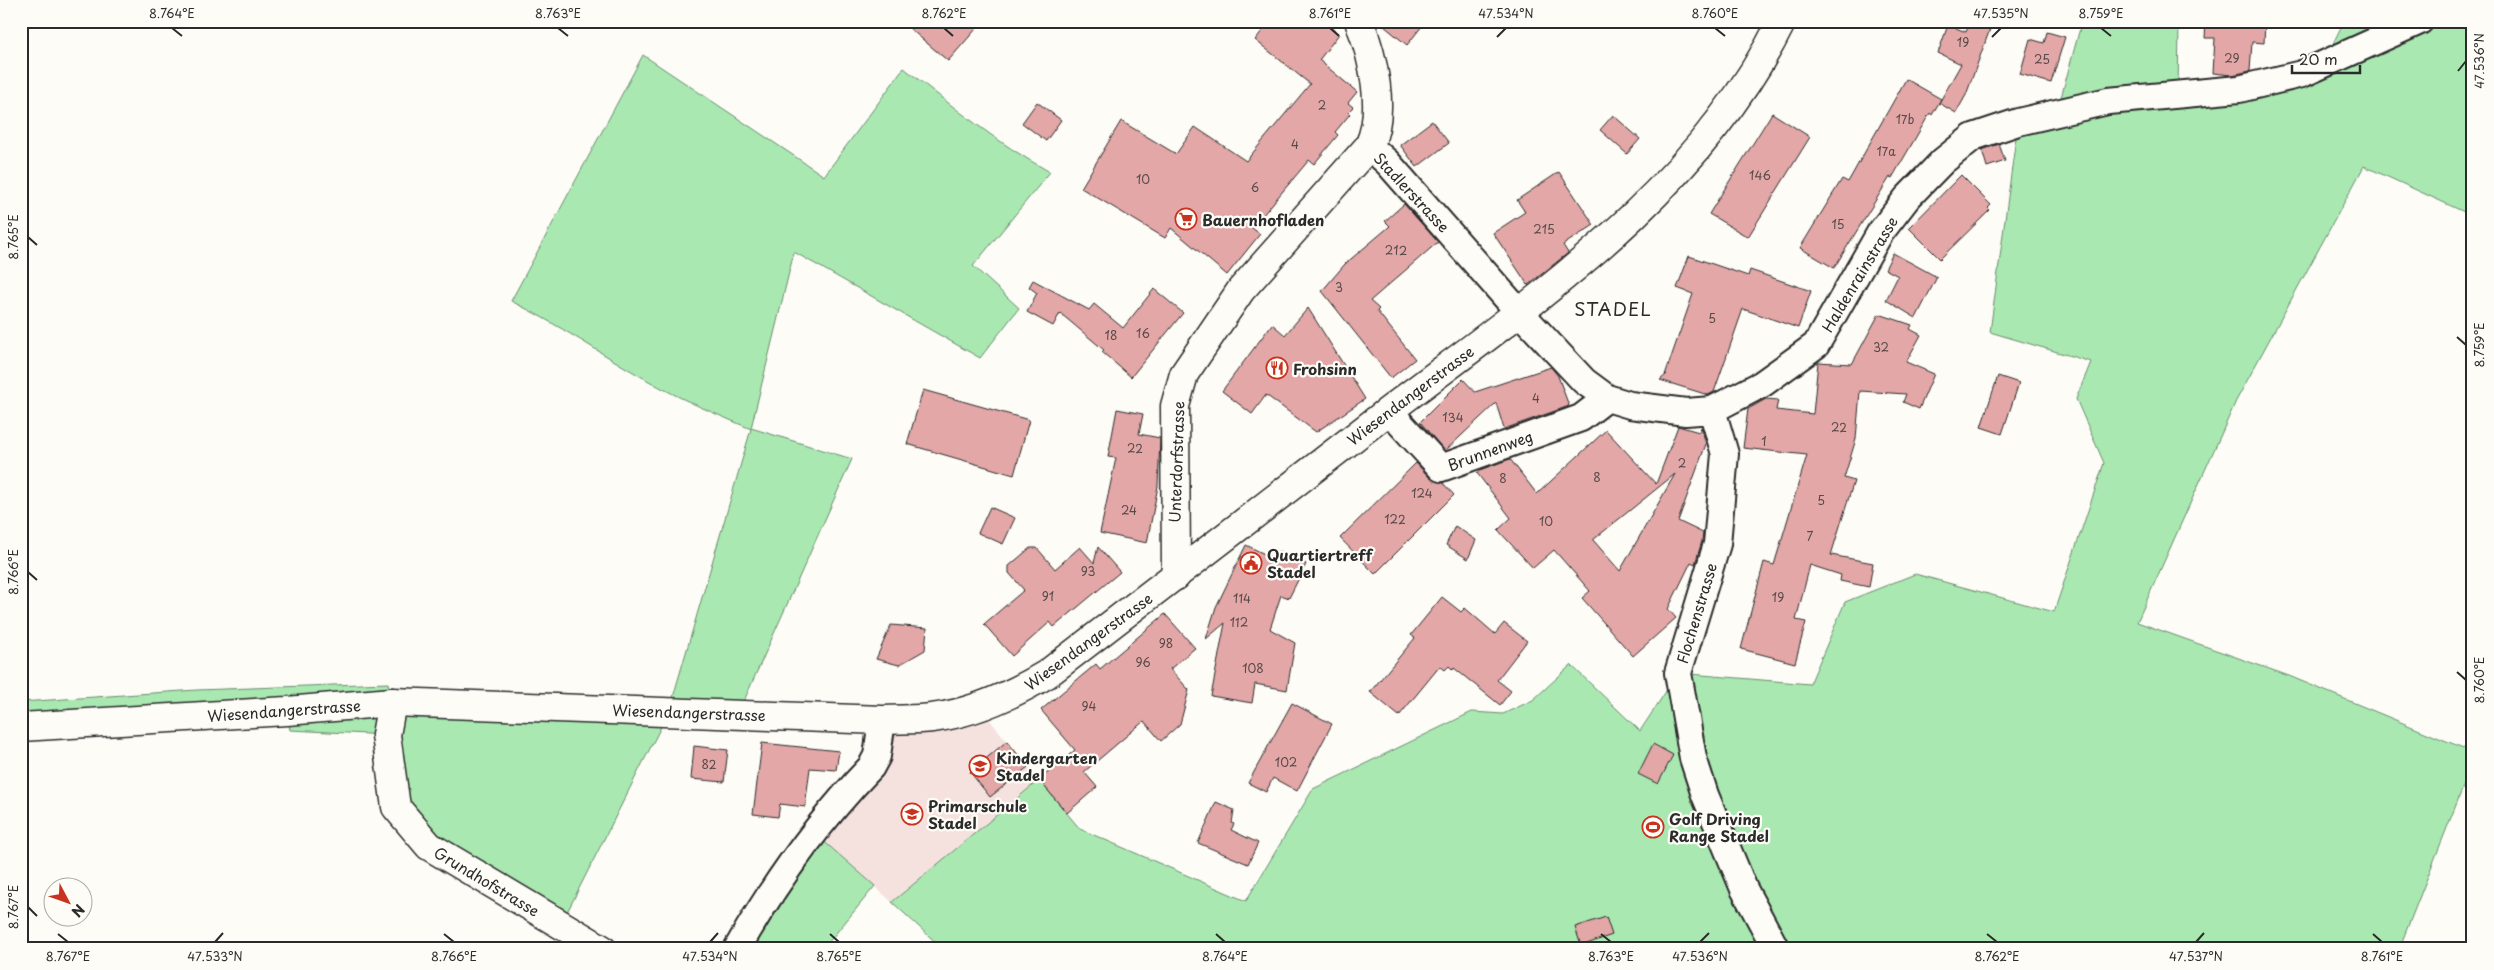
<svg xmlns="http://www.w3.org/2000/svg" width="2494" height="970" viewBox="0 0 2494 970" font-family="'Playpen Sans',sans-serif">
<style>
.built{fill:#f5e2df}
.green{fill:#a9e9b1;stroke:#6a8a6e}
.building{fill:#e2a7a6;stroke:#2b2b2b;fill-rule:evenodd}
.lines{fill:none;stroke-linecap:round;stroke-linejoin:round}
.minor-casing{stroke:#2b2b2b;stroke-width:30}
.tertiary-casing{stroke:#2b2b2b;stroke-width:31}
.secondary-casing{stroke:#2b2b2b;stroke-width:31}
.minor{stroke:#fdfcf7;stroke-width:26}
.tertiary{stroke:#fdfcf7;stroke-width:28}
.secondary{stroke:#fdfcf7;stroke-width:28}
.ticks{fill:none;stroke:#2b2b2b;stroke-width:2}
.labels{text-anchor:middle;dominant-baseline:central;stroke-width:4.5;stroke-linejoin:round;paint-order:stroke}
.number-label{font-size:12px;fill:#594a4a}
.street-label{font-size:15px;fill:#2b2b2b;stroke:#fdfcf7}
.poi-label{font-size:15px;font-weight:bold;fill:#2b2b2b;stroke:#fdfcf7;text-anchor:start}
.quarter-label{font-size:18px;letter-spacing:1px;fill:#2b2b2b;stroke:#fdfcf7}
.neatline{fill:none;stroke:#2b2b2b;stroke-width:2}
.ticks-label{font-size:12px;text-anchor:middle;fill:#2b2b2b}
</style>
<rect width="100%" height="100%" fill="#fdfcf7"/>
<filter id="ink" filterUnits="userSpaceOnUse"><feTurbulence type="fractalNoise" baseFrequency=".02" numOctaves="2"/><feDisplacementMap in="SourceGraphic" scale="10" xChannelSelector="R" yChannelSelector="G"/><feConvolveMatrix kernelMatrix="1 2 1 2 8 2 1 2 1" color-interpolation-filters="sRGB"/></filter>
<g filter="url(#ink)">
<path class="built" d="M982 705 989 719 1039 780 892 902 812 831 841 798 882 720Z"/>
<path class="green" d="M2082 21H2179L2178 95 2324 62 2344 21H2473V216L2364 166 2236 401 2137 622 2289 676 2473 752V762L2399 949H943L892 902 1039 780 1080 829 1246 901 1313 789 1472 712 1503 714 1533 700 1571 665 1640 731 1678 673 1810 684 1845 602 1915 574 2054 612 2104 463 2076 399 2091 362 1990 332 2018 122 2057 112Z
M643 55 824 176 904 68C952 106 997 143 1050 172L973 266 1019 308 980 358 794 252 751 428 852 459 738 714 669 711 561 924 396 807 386 735 290 730 287 711 21 727V702L197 690 388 683 393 702 669 711 751 429C716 414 680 399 647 380 601 354 558 324 511 301Z
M812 831 875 886 823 949H737Z"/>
<path class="building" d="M901 21H983L948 61Z
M1270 21H1323L1339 34 1319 60 1357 92 1348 103 1353 107 1348 112 1350 114 1335 132 1338 135 1314 164 1309 160 1252 228 1260 234 1227 275 1171 228 1165 238 1081 188 1121 121 1176 154 1195 127 1246 161 1310 84 1255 40Z
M1378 21H1426L1407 45Z
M2206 21H2265L2264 43 2252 42 2250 71 2232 75 2213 73 2215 38H2205Z
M1970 22 1990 29 1966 95 1956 113 1939 103 1961 64 1938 53 1948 25 1966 32Z
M2047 32 2065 37 2051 83 2020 74 2030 39 2044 43Z
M1906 79 1941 99 1932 115 1930 113 1892 178 1890 177 1834 268 1800 248 1842 179 1848 182Z
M1037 102 1061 120 1046 141 1022 123Z
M1772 113 1810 137 1748 237 1709 214Z
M1613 115 1640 139 1627 154 1600 130Z
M1432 121 1449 143 1417 167 1400 145Z
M1999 144 2005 161 1987 167 1982 150Z
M1559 172 1594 225 1563 245 1568 253 1528 285 1493 233 1525 212 1517 200Z
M1961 175 1991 205 1988 208 1990 210 1940 259 1909 228Z
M1404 204 1438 242 1370 301 1379 309 1377 311 1415 359 1391 378 1322 291 1345 264 1390 226 1385 221Z
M1893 253 1937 277 1916 318 1886 300 1898 276 1885 269Z
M1689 256 1748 276 1750 270 1811 291 1798 328 1743 309 1714 392 1708 395 1660 380 1667 374 1665 375 1693 294 1677 288Z
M1033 280 1089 310 1094 304 1123 328 1154 289 1183 313 1131 377 1102 352 1104 350 1060 313 1053 326 1027 312 1037 293 1029 287Z
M1308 308 1365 399 1316 432 1266 395 1252 414 1222 391 1272 324 1285 335Z
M1879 314 1912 325 1910 329 1921 335 1906 362 1934 374 1919 409 1903 402 1906 394 1860 391 1856 439 1844 478 1854 481 1831 555 1873 563 1869 587 1840 581 1841 575 1810 565 1796 620 1806 622 1795 663 1741 649 1764 562 1774 565 1807 455 1743 448 1748 409 1766 399 1778 400 1776 410 1813 414 1818 362 1852 364Z
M1551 367 1558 376 1569 406 1504 429 1496 403 1445 451 1420 422 1463 379 1475 392Z
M1998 376 2019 383 2002 434 1981 427Z
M923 390 1029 420 1014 475 907 444Z
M1117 409 1143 414 1139 434 1160 438 1158 486 1147 543 1100 533 1116 458 1108 457Z
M1678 426 1699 432 1701 427 1706 444 1678 521 1703 533 1702 541 1695 564 1691 562 1668 609 1676 618 1633 656 1582 598 1590 591 1554 550 1533 568 1498 530 1511 518 1477 473 1482 469 1510 459 1537 494 1606 430 1656 484ZM1675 474 1620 571 1593 540Z
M1416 463 1430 478 1442 482 1454 495 1375 574 1340 538Z
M990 507 1015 518 1003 544 978 533Z
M1455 526 1476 540 1468 559 1446 545Z
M1246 545 1275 559 1279 551 1306 564 1289 598 1281 595 1270 629 1295 643 1287 690 1255 684 1252 703 1211 696 1225 623 1206 639 1216 607Z
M1080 547 1094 563 1098 547 1120 572 1054 627 1050 622 1012 656 984 624 1024 590 1009 573V566L1030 548H1037L1055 569Z
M1442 597 1461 612 1465 608 1495 634 1504 623 1527 641 1497 680 1511 691 1500 705 1454 668 1453 670 1449 666 1445 670 1440 666 1399 716 1370 692 1415 638 1411 635Z
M1165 614 1195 648 1170 669 1189 690 1180 724 1161 741 1144 721 1084 772 1097 787 1067 813 1039 780 1075 750 1041 710 1096 664 1100 669Z
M891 625 927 628 925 650 899 665 876 659Z
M1292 703 1332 724 1297 791 1273 778 1266 792 1248 783Z
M1007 741 1028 767 990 797 970 772Z
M762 743 839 751 836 770 810 768 805 807 780 804 778 817 753 814Z
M1653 744 1673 755 1658 784 1638 774Z
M694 746 728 750 724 782 691 779Z
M1216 802 1234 810 1232 823 1234 824 1231 830 1258 843 1248 864 1198 843Z
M1606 917 1612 935 1581 946 1575 927Z"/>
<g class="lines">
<g class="minor-casing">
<path id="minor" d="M1369 146 1388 163 1511 303 1584 381 1607 398 1630 405 1686 412 1712 410 1762 384 1816 345 1880 233 1907 198 1943 161 1973 137 2018 122 2108 101 2239 89 2302 74 2420 21
M1712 410 1725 454 1717 544 1678 673 1693 758 1705 795 1744 889 1776 949
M1389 411 1441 468 1581 418 1607 398
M737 949C775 882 817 823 871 767L877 756 882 720"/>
</g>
<g class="tertiary-casing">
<path id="tertiary" d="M1176 576 1175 406 1184 374 1241 290 1369 146C1386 111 1373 56 1359 21
M392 702 386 735 396 807 429 846 602 949"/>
</g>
<g class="secondary-casing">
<path id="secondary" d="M21 727 287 711 392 702 882 720C899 719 916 720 932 718 973 713 1012 695 1047 674 1157 590 1268 504 1378 419 1528 304 1696 196 1782 21"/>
</g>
<use href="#minor" class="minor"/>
<use href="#tertiary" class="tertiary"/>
<use href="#secondary" class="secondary"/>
</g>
</g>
<path class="ticks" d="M172 28 182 36M558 28 568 36M944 28 953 36M1330 28 1339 36M1715 28 1725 36M2101 28 2111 36M1497 37 1506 28M1992 37 2001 28M2458 71 2466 61M28 237 37 245M2457 337 2466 345M28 572 37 580M2457 672 2466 680M28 907 37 916M58 934 68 942M444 934 454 942M830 934 839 942M1216 934 1225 942M1601 934 1611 942M1987 934 1997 942M2373 934 2382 942M215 942 223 933M710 942 718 933M1700 942 1709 933M2196 942 2204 933"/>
<defs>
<g id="supermarket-ring" transform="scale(1.125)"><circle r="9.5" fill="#fdfcf7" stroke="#c8321e" stroke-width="1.5"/><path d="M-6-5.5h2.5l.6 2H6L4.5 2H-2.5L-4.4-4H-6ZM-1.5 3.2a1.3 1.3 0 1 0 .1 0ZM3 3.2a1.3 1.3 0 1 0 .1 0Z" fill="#c8321e"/></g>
<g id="restaurant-ring" transform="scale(1.125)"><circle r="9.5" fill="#fdfcf7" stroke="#c8321e" stroke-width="1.5"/><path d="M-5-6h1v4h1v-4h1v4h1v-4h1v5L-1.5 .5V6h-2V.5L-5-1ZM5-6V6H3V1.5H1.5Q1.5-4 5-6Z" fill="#c8321e"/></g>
<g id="civic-ring" transform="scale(1.125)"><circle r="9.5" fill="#fdfcf7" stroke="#c8321e" stroke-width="1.5"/><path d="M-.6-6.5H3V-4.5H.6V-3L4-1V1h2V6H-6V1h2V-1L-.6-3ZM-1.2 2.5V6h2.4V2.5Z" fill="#c8321e"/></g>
<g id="school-ring" transform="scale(1.125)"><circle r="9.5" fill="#fdfcf7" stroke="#c8321e" stroke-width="1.5"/><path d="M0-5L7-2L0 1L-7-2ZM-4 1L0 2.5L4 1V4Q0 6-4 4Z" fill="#c8321e"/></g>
<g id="stadium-ring" transform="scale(1.125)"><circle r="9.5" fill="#fdfcf7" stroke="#c8321e" stroke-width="1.5"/><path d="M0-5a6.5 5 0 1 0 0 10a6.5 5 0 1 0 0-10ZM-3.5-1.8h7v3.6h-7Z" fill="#c8321e"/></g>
</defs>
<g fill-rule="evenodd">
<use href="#supermarket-ring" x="1186" y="219"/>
<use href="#restaurant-ring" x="1277" y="368"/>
<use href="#civic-ring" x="1251" y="563"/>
<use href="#school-ring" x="980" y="766"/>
<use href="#school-ring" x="912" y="814"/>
<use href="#stadium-ring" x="1653" y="827"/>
</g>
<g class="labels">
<g class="number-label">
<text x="1963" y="42">19</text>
<text x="2232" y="58">29</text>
<text x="2042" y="59">25</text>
<text x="1322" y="105">2</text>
<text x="1905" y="119">17b</text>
<text x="1295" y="144">4</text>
<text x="1886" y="151">17a</text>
<text x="1760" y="175">146</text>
<text x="1143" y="179">10</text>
<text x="1255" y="187">6</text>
<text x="1838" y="224">15</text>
<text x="1544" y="229">215</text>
<text x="1396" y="250">212</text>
<text x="1339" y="287">3</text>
<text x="1712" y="318">5</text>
<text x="1143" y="333">16</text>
<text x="1111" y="335">18</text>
<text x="1881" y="347">32</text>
<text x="1536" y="398">4</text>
<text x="1453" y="417">134</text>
<text x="1839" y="427">22</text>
<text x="1764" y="441">1</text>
<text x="1135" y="448">22</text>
<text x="1682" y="463">2</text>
<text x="1597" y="477">8</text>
<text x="1503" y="478">8</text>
<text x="1422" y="493">124</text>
<text x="1821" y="500">5</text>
<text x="1129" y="510">24</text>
<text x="1395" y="519">122</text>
<text x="1546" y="521">10</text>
<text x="1810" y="536">7</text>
<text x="1088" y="571">93</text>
<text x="1048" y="596">91</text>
<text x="1778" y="597">19</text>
<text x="1242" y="598">114</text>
<text x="1239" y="622">112</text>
<text x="1166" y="643">98</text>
<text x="1143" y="662">96</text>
<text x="1253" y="668">108</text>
<text x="1089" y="706">94</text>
<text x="1286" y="762">102</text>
<text x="709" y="764">82</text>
</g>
<g class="street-label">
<text transform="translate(1412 192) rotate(47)">Stadlerstrasse</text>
<text transform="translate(1859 274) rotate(-59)">Haldenrainstrasse</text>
<text transform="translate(1410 395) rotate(-37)">Wiesendangerstrasse</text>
<text transform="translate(1490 450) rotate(-20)">Brunnenweg</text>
<text transform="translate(1176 462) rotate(-88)">Unterdorfstrasse</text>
<text transform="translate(1696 613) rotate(-73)">Flochenstrasse</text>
<text transform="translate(1088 641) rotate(-36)">Wiesendangerstrasse</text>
<text transform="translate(284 710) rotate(-4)">Wiesendangerstrasse</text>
<text transform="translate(689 712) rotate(2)">Wiesendangerstrasse</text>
<text transform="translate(487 881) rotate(31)">Grundhofstrasse</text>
</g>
<g class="poi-label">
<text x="1202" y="219">Bauernhofladen</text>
<text x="1293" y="368">Frohsinn</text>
<text x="1267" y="554">Quartiertreff<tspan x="1267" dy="17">Stadel</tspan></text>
<text x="996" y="757">Kindergarten<tspan x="996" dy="17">Stadel</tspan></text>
<text x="928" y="805">Primarschule<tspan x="928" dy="17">Stadel</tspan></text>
<text x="1669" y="818">Golf Driving<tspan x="1669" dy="17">Range Stadel</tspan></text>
</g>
<g class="quarter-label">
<text x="1613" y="308">STADEL</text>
</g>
</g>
<rect width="2494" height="970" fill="none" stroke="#fdfcf7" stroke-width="55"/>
<g transform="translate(68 902) rotate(131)"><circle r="24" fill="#fdfcf7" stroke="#a9a8a5"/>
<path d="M0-4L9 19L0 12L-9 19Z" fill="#c8321e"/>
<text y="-8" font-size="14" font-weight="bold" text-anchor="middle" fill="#2b2b2b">N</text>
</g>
<path d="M2292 65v8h68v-8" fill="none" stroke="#2b2b2b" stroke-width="2.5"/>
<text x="2299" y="65" font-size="15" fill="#2b2b2b" stroke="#fdfcf7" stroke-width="4" paint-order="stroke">20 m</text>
<rect x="28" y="28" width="2438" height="914" class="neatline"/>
<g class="ticks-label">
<text x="172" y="18">8.764°E</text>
<text x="558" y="18">8.763°E</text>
<text x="944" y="18">8.762°E</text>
<text x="1330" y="18">8.761°E</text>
<text x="1506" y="18">47.534°N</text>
<text x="1715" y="18">8.760°E</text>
<text x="2001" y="18">47.535°N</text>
<text x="2101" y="18">8.759°E</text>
<text transform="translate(2480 61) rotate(-90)" y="4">47.536°N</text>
<text transform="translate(14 237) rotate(-90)" y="4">8.765°E</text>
<text transform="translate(2480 345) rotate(-90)" y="4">8.759°E</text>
<text transform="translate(14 572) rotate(-90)" y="4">8.766°E</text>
<text transform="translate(2480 680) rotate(-90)" y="4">8.760°E</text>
<text transform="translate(14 907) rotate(-90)" y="4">8.767°E</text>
<text x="68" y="961">8.767°E</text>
<text x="215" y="961">47.533°N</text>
<text x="454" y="961">8.766°E</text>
<text x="710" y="961">47.534°N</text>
<text x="839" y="961">8.765°E</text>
<text x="1225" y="961">8.764°E</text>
<text x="1611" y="961">8.763°E</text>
<text x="1700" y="961">47.536°N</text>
<text x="1997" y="961">8.762°E</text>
<text x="2196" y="961">47.537°N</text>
<text x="2382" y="961">8.761°E</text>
</g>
</svg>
